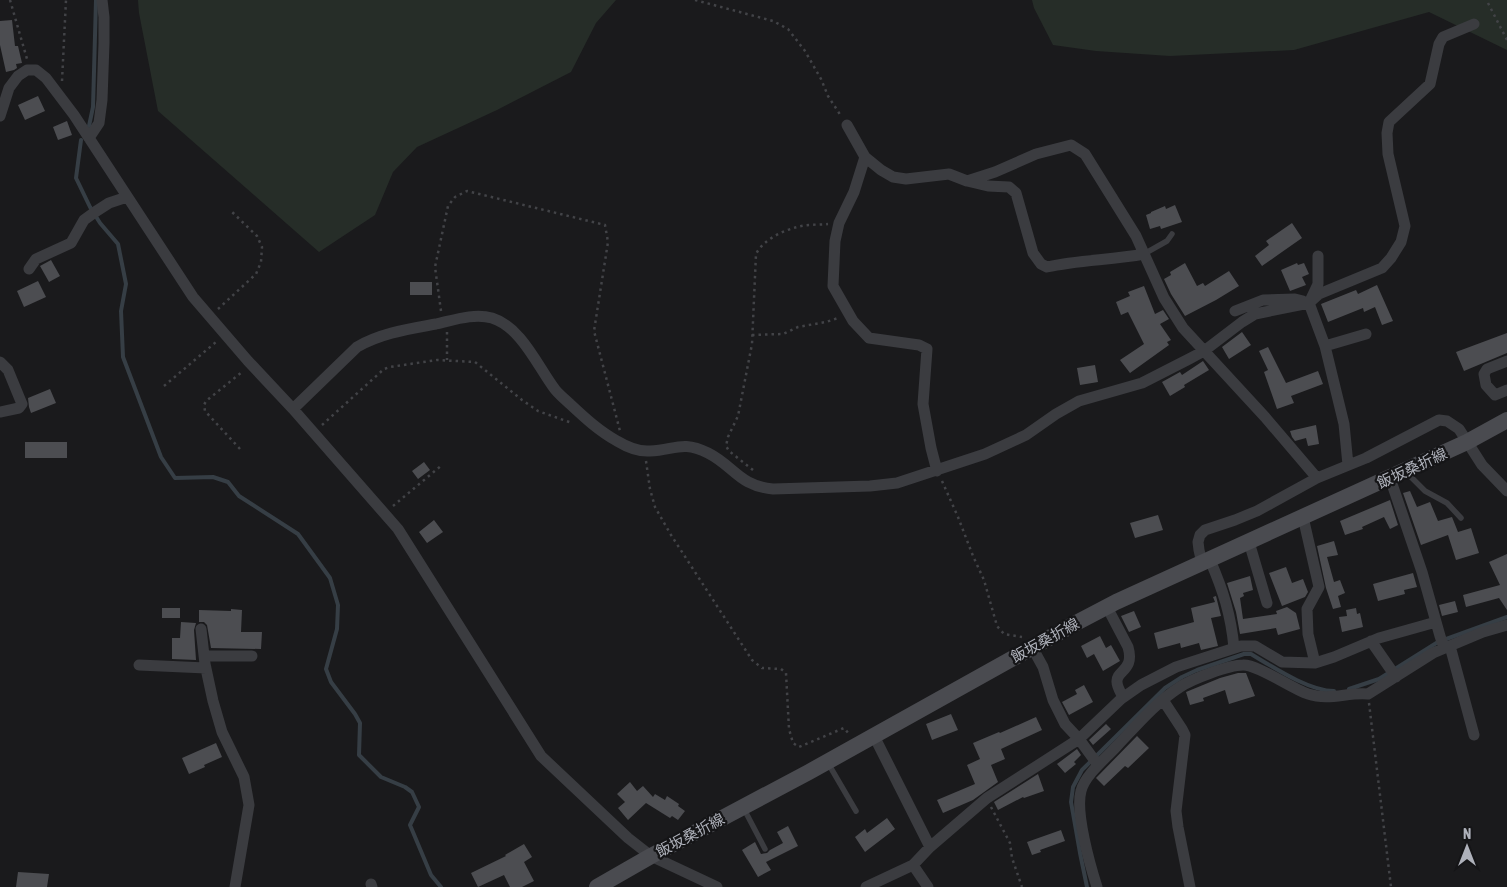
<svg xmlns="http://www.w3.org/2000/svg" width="1507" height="887" viewBox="0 0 1507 887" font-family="'Asap Condensed','Noto Sans JP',sans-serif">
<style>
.green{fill:#262d28}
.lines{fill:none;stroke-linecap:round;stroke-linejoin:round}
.stream{stroke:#363e45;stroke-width:4}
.building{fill:#4c4d51}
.path{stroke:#424347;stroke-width:2.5;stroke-dasharray:2.5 4;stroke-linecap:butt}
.service{stroke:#3b3c40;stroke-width:5.5}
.minor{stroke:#3b3c40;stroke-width:11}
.secondary{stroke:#4a4b50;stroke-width:16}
.labels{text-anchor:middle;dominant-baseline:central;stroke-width:4.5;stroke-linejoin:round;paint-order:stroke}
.street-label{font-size:15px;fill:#aeb1ba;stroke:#151517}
</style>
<rect width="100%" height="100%" fill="#1a1a1c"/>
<path class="green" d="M138 0H616L596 23 571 72 497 110 417 147 393 172 375 215 319 252 158 111 139 13Z
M1032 0H1507V50L1429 12 1294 50 1170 56 1096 51 1053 45 1034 8Z"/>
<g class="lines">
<path class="stream" d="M89 126 93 107 96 0
M81 140 76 178 90 207 100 223 118 244 126 284 121 311 123 357 161 457 175 478 213 477 228 482 239 496 298 534 330 578 338 605 337 629 326 669 331 682 355 714 360 723 359 755 381 777 405 787 412 792 419 807 410 825 431 875 441 887
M1349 689 1379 679 1438 642 1507 617
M1087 887 1080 853 1071 802 1073 787 1082 770 1165 688 1182 677 1197 670 1244 654H1251C1273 667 1309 691 1334 691"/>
</g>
<path class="building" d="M12 20 15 46H18L22 63 16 64 17 68 14 70 6 72 0 45V21Z
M38 96 45 111 25 120 18 105Z
M67 121 72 135 58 140 53 127Z
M1175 205 1182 222 1161 229 1160 226 1150 229 1146 215 1151 213V212L1165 206 1166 209Z
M1292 223 1302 238 1262 266 1255 256 1269 245 1266 241Z
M51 260 60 276 49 282 40 266Z
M1185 263 1197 286 1203 283 1205 286 1229 271 1239 286 1216 300 1185 316 1171 294 1164 279 1171 275 1170 272Z
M1297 263 1298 265 1304 263 1309 274 1302 277 1306 285 1290 291 1281 270Z
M38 281 46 297 24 307 17 291Z
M410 282H432V295H410Z
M1377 285 1393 321 1382 325 1375 307 1364 312 1363 308 1328 322 1321 304 1356 290 1358 294Z
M1144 286 1155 314 1163 310 1169 319 1160 324 1171 340 1167 342 1169 345 1130 373 1120 360 1144 344 1128 312 1121 315 1116 302 1130 296 1128 292Z
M1242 332 1251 345 1229 359 1222 347Z
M1507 333V353L1464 371 1456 352Z
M1268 347 1286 383 1318 371 1323 384 1291 396 1294 403 1277 409 1264 372 1268 370 1259 351Z
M1203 361 1209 370 1184 385 1185 387 1170 396 1162 382 1180 372 1182 375Z
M1095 365 1098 382 1080 385 1077 368Z
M50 389 56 403 31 413 29 407 28 398Z
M1316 425 1319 444 1308 446 1306 438 1295 441 1292 437 1290 431Z
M25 442H67V458H25Z
M424 462 430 470 418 479 412 471Z
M1410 491 1417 507 1430 502 1438 521 1452 517 1458 532 1471 528 1479 553 1456 560 1448 535 1421 545 1403 493Z
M1390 500 1398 525 1390 529 1384 517 1362 527 1363 529 1345 535 1340 521Z
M1158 515 1163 530 1135 538 1130 523Z
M434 520 443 532 427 543 419 532Z
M1334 541 1338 555 1327 557 1334 582 1340 580 1345 593 1338 596 1341 607 1333 609 1326 588 1317 546Z
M1507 554V610L1499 598 1466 607 1463 595 1500 585 1489 562Z
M1286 567 1292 583 1303 579 1308 592 1305 597 1282 606 1269 573Z
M1413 573 1417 587 1404 590 1405 594 1378 601 1373 584Z
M1250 576 1253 590 1243 593 1244 596 1240 598 1243 619 1277 614 1276 611 1287 607 1296 613 1300 629 1278 635 1276 628 1240 634 1236 612 1227 583Z
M1216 596 1221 616 1211 618 1218 646 1201 650 1199 643 1181 648 1180 643 1158 649 1154 633 1194 622 1191 608 1215 602 1213 597Z
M1455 601 1458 612 1442 616 1439 605Z
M162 608H180V618H162Z
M1356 608 1357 614 1360 613 1363 627 1342 632 1339 617 1347 616 1346 610Z
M231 609 242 610 241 632H262L261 649 211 648 207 625 204 622H199V610L231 611Z
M1134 611 1141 627 1129 632 1121 616Z
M181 622 196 623 194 630 196 660 172 659V638H180Z
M1100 636 1106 648 1111 645 1120 661 1103 671 1094 654 1087 658 1081 646Z
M1238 673H1246L1255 696 1229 704 1225 690 1203 698 1204 701 1190 705 1186 692 1220 678Z
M1084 685 1093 702 1069 715 1062 702 1077 694 1075 690Z
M951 714 958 730 932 740 926 724Z
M1036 717 1042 730 1001 749 1005 759 991 765 998 782 973 800 943 813 937 800 975 784 967 765 980 759 973 743 999 732 1000 733Z
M1106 724 1111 729 1093 745 1089 740Z
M1137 736 1149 748 1128 768 1125 766 1104 786 1096 778Z
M216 743 222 757 204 765 205 767 189 774 182 758Z
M1077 749 1081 755 1074 762 1076 764 1065 773 1057 764Z
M1038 774 1044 791 1024 798 1023 797 998 810 994 802Z
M630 782 637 791 643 786 653 797 655 794 665 800 667 796 679 804 678 806 685 811 678 820 672 816 670 818 646 803 628 820 618 808 625 802 617 794Z
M887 818 895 829 865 852 855 837 865 829 867 833Z
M788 826 798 846 766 862 771 870 758 877 742 850 755 842 761 854 767 853 770 850 783 843 777 832Z
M1061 830 1065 841 1040 850 1041 852 1032 855 1027 842Z
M524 844 532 857 524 862 534 881 522 887H510L504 875 478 887 471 873 506 856 505 855Z
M18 872 49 874 47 887H16Z"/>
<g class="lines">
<path class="path" d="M10 0 27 59
M695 0 773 21 788 29 805 51 821 79 828 96 841 116
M1488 3 1507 40
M62 81 66 0
M218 309 256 274 261 262 262 247 257 236 230 210
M441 311 435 267 448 206 455 197 467 191 605 225 608 242 594 331 620 431
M447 332V360
M752 335 783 334 798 327 826 322 838 318
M164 386 216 342
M322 425 384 369 390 367 437 360 475 362 522 400 538 411 572 423
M240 449 205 411 204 405 206 401 242 372
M646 461 650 489 655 507 671 535 752 660 762 668 781 669 786 673 789 729 793 743 799 747 844 728 849 734
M753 470 729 451 726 446 728 437 738 416 752 344 756 254C763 240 782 231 797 227 807 224 818 225 828 224
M942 481 958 517 973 556 984 580 997 626 1004 634 1022 637
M393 506 442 465
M1369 703 1391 887
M991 807 1010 843 1012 858 1022 887"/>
<path class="service" d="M1144 254 1167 241 1172 234
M1406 472 1425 491 1447 503 1461 518
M828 763 856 811
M744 809 765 849"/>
<path class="minor" d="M0 116 9 88 18 76 27 70H36L46 78 74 115 193 297 248 361 293 409 398 529 541 756 628 838 651 856 717 887
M847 125 865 157 854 192 839 223 835 241 833 286 853 321 869 338 919 345 927 349 923 404 931 448 937 471
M89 138 99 123 102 100 104 43V17L102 0
M865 157 881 170 893 177 906 179 949 174 967 181 995 172 1036 154 1071 145 1085 154 1136 236 1164 298 1183 328 1265 417 1317 478
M967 181 988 186 1009 187 1016 193 1033 253 1041 264 1047 267C1079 260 1112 260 1144 254
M1318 256V284L1309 303 1325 346 1344 424 1348 465
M29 269 36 259 71 243 84 220 95 212 109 203 127 197
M1235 311 1263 300 1295 299 1303 301
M1325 346 1366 334
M1507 361 1487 369 1484 374 1486 385 1495 395 1507 390
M0 362 8 370 22 404 19 408 0 412
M293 409 357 347C381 333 409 329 436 324 454 320 474 313 492 318 521 327 537 365 554 388 558 394 565 399 570 404 585 418 599 431 617 441 627 447 638 452 650 451 675 450 682 440 708 453 734 466 739 486 773 489L870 486 897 483 985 454 1026 435 1056 414 1079 401 1142 383 1189 359 1204 351 1242 322 1255 314 1309 303 1319 294 1382 268 1391 258 1401 242 1405 226 1388 154 1387 133 1389 122 1430 84 1439 44 1443 37 1474 24
M1390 478 1422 572 1440 636 1444 648
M1303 517 1319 587 1307 609 1308 634 1315 663
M1249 542 1267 603
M1210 560C1223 590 1231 615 1234 648
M1202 563 1199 550 1198 542 1200 535 1205 530 1235 520 1257 511 1317 478 1366 458 1439 420 1447 421 1459 429 1482 465 1507 491
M1107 607 1128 647C1135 671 1116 670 1117 682 1117 687 1121 693 1123 697
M201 629 205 664 213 701 222 732 244 777 249 805 235 887
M1371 641 1396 677
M1450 646 1474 735
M1032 647 1043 667 1053 700 1065 724 1079 739 1098 765
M204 656H252
M139 665 206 668
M1163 700 1182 729 1185 735 1176 811 1178 827 1190 887
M874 736 930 847
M913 865 928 887
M371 884 372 887
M866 887 913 865 930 847 987 798 1079 739 1121 699 1141 685 1176 667 1241 646H1255L1282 662 1315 663 1334 657 1379 638 1436 622
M1097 887C1090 865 1075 812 1081 791 1085 775 1105 759 1116 747 1136 726 1155 703 1180 687 1192 679 1229 665 1243 665 1257 664 1292 689 1308 694 1329 701 1348 692 1368 694L1433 653 1483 632 1507 625"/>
<path class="secondary" d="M597 887 651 856 809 772 1076 623 1116 602 1467 442 1507 420"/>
</g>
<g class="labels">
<g class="street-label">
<text transform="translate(1412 468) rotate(-25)">飯坂桑折線</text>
<text transform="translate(1045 640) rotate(-29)">飯坂桑折線</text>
<text transform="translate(690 835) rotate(-28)">飯坂桑折線</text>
</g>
</g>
<g transform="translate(1467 847)" stroke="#151517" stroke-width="4" paint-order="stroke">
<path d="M0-4L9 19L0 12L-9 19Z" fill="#aeb1ba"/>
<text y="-8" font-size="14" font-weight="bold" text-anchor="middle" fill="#aeb1ba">N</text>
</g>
</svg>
